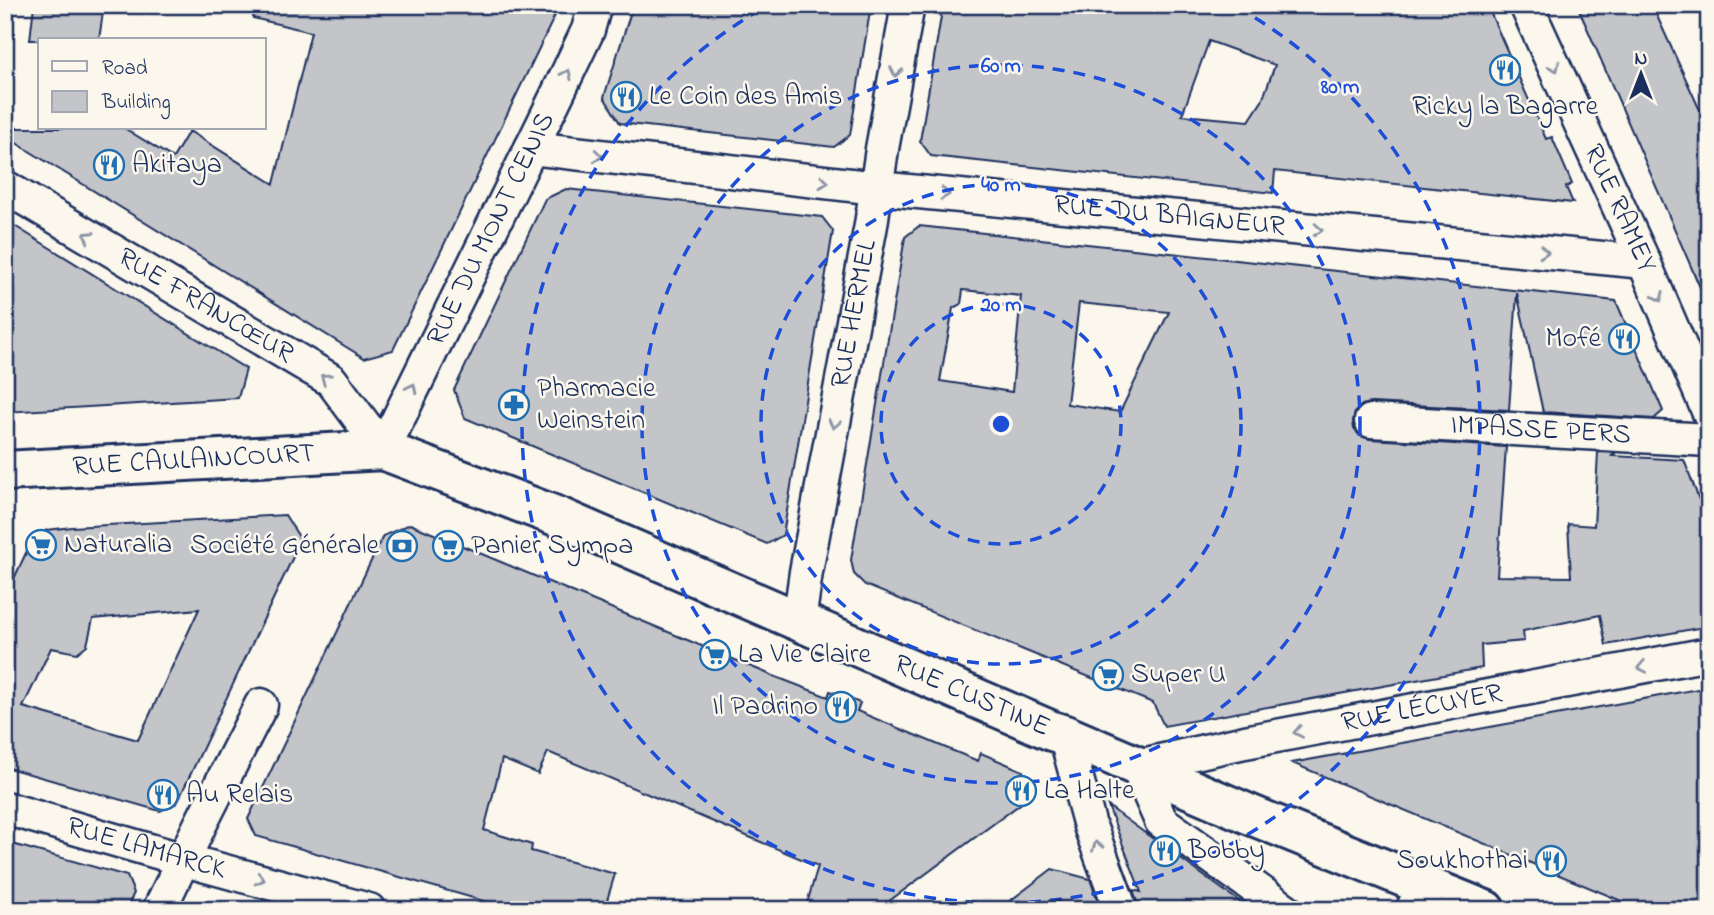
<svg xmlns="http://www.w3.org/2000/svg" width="1714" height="915" viewBox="0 0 1714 915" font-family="'Indie Flower',sans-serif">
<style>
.building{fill:#c3c5c9;stroke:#1b2f5e;stroke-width:2;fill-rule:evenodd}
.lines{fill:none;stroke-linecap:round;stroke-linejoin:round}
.street-casing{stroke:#1b2f5e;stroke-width:37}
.secondary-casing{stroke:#1b2f5e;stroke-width:44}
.street{stroke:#fbf7ec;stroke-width:32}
.secondary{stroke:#fbf7ec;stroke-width:38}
.oneway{stroke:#8b93a5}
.ring{fill:none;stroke:#1d4ed8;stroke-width:3.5;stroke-dasharray:12 9}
.labels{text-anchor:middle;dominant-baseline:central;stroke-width:5;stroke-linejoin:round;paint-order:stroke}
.poi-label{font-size:28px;fill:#1b2f5e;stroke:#fbf7ec;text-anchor:start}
.street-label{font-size:28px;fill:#1b2f5e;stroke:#fbf7ec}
.centre{fill:#1d4ed8;stroke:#fbf7ec;stroke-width:3.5}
.ring-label{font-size:21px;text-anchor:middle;font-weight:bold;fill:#1d4ed8;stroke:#fbf7ec;stroke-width:5;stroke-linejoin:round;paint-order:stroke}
</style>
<rect width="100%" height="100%" fill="#fbf7ec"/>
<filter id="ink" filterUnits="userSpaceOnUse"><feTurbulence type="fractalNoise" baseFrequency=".0143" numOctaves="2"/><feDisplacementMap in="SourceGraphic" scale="14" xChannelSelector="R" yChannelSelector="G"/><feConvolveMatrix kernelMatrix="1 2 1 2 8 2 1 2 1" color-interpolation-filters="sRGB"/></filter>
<g filter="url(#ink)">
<path class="building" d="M34 5H104L99 40H30Z
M255 5H560L393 350 364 358 5 136V128H124L173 158 189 131 274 184 311 32 253 18Z
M633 5H871L850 135 834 147 620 123 604 97Z
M943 5H1487L1546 139 1552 137 1572 184 1566 187 1573 203 1275 171 1273 193 931 156 920 141ZM1209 41 1275 65 1262 101 1249 121 1182 115Z
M1577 5H1652L1709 130V308Z
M566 189 822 217 833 231 783 535 767 544 465 418 454 390 545 199Z
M5 220 246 369 238 398 5 412Z
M919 226 1616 301 1663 411 1654 419 1543 412 1517 293 1509 410 1371 403 1362 405 1355 412 1353 421 1354 429 1360 436 1370 439 1506 447 1497 576 1571 577 1568 524 1594 526 1598 452 1615 453 1612 456 1684 460 1709 526V626L1606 645 1600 615 1523 631 1524 641 1481 645 1482 668 1164 726 1153 703 865 585 854 574 851 560 905 237ZM963 290 1021 296 1012 392 940 381 953 308 961 304ZM1079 303 1169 312 1120 412 1067 404Z
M285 515 301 540 177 803 160 811 5 767V598L32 540 47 530 72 527ZM199 609 138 740 23 707 51 648 77 653 87 645 93 619Z
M410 524 771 675 828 697 830 691 860 703 857 711 946 748 978 761 981 753 1023 771 1027 799 877 910H805L818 866 548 752 538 774 502 759 484 830 532 845 531 851 615 874 604 910H515L256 836 248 819 383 536Z
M1709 687V910H1643L1292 763Z
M1108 806 1167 849 1251 910H1139L1133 890 1141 892Z
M5 842 127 876 134 893 126 910H5Z
M1052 869 1090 879 1101 910H998Z"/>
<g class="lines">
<g class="street-casing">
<g id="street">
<path id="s1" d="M1526 5 1644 262 1709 413"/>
<path id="s2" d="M531 148 877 188 1644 262"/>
<path id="s3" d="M5 187 331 380 383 450 557 95 588 30 595 5"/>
<path id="s4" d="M1371 421 1709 440"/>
<path id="s5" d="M799 622 806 572 871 225 882 149 908 5"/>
<path d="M1065 735 1090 826 1121 910"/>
<path id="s6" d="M5 808 184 860 369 910"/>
<path d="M159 910 200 825 261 705"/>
<path id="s7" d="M1286 910 1161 821 1137 766 1245 742 1709 654"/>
<path d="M1412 910 1425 885"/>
</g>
</g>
<g class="secondary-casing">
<g id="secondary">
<path id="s8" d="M5 471 383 450 556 516 1052 731 1065 735 1251 815 1485 910"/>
</g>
</g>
<use href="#street" class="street"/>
<use href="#secondary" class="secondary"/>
</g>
<defs><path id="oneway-chevron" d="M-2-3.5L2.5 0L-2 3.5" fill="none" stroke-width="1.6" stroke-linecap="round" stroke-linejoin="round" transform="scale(1.75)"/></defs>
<g class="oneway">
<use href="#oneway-chevron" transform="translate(1555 67) rotate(65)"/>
<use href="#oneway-chevron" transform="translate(896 72) rotate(100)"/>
<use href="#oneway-chevron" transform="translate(567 74) rotate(-65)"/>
<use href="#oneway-chevron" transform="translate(598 156) rotate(6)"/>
<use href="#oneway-chevron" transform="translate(824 182) rotate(6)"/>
<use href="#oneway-chevron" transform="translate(945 194) rotate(5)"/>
<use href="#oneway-chevron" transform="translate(1318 230) rotate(5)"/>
<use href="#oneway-chevron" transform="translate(88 236) rotate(-149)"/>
<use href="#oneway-chevron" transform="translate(1544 252) rotate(5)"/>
<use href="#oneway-chevron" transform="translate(1659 297) rotate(66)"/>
<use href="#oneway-chevron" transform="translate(325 378) rotate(-144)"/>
<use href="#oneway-chevron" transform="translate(412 388) rotate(-64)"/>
<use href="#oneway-chevron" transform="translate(834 424) rotate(101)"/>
<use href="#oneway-chevron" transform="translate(1642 667) rotate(169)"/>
<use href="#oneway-chevron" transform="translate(1298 732) rotate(169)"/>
<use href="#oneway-chevron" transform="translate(1097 846) rotate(-110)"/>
<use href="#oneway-chevron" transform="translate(260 879) rotate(15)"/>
</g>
</g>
<g class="ring">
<circle cx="1001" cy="424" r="120"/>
<circle cx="1001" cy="424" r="240"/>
<circle cx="1001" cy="424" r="359"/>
<path d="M1237 7A479 479 0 1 1 765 7"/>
</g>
<defs>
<g id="restaurant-ring" transform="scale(1.575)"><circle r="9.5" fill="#fbf7ec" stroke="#1f6fb2" stroke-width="1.5"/><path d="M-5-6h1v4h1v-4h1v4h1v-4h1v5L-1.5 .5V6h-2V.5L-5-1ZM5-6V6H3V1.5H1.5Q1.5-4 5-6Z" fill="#1f6fb2"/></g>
<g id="pharmacy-ring" transform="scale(1.575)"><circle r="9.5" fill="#fbf7ec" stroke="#1f6fb2" stroke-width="1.5"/><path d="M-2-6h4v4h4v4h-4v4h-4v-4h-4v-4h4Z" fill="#1f6fb2"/></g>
<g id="supermarket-ring" transform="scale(1.575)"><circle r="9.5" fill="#fbf7ec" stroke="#1f6fb2" stroke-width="1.5"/><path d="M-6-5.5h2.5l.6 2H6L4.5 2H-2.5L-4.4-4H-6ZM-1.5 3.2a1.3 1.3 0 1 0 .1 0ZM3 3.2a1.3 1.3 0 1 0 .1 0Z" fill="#1f6fb2"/></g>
<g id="bank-ring" transform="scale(1.575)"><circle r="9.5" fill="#fbf7ec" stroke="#1f6fb2" stroke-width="1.5"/><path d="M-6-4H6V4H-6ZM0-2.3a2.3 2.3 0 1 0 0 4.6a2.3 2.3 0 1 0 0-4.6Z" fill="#1f6fb2"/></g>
</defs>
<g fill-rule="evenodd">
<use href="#restaurant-ring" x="1505" y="70"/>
<use href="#restaurant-ring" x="626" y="97"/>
<use href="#restaurant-ring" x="109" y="165"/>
<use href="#restaurant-ring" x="1624" y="339"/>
<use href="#pharmacy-ring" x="514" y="405"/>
<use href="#supermarket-ring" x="41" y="545"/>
<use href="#bank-ring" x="402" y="546"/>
<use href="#supermarket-ring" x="448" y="546"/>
<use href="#supermarket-ring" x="715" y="655"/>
<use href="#supermarket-ring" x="1108" y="675"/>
<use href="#restaurant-ring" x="841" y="707"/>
<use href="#restaurant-ring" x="1021" y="791"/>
<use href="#restaurant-ring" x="163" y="795"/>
<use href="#restaurant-ring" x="1165" y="851"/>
<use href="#restaurant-ring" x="1551" y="861"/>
</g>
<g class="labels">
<g class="poi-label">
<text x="649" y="97">Le Coin des Amis</text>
<text x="1505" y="107" text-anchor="middle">Ricky la Bagarre</text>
<text x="132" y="165">Akitaya</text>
<text x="1601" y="339" text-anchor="end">Mofé</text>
<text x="537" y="389">Pharmacie<tspan x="537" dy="32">Weinstein</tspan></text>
<text x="64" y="545">Naturalia</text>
<text x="379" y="546" text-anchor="end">Société Générale</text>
<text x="471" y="546">Panier Sympa</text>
<text x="738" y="655">La Vie Claire</text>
<text x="1131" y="675">Super U</text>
<text x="818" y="707" text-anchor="end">Il Padrino</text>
<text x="1044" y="791">La Halte</text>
<text x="186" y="795">Au Relais</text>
<text x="1188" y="851">Bobby</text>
<text x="1528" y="861" text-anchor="end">Soukhothai</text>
</g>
<g class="street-label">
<text stroke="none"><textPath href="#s1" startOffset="224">RUE RAMEY</textPath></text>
<text stroke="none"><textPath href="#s2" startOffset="642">RUE DU BAIGNEUR</textPath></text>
<text stroke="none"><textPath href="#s3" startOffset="712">RUE DU MONT CENIS</textPath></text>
<text stroke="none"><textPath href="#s3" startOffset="233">RUE FRANCŒUR</textPath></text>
<text stroke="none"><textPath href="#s5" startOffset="313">RUE HERMEL</textPath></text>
<text stroke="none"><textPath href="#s4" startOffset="170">IMPASSE PERS</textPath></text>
<text stroke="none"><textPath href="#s8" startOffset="189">RUE CAULAINCOURT</textPath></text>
<text stroke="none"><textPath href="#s8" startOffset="1017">RUE CUSTINE</textPath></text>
<text stroke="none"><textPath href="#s7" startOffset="504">RUE LÉCUYER</textPath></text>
<text stroke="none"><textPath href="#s6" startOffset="147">RUE LAMARCK</textPath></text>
</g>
</g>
<circle cx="1001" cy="424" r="10" class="centre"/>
<g class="ring-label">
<text x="1001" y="72">60 m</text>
<text x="1340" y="93">80 m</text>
<text x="1001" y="191">40 m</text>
<text x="1001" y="311">20 m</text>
</g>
<rect width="1714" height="915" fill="none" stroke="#fbf7ec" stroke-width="28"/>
<rect x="14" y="14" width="1686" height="887" fill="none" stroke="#1b2f5e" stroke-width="2.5" filter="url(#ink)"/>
<rect x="38" y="38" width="228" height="91" fill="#fbf7ec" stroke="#a1a7b3" stroke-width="2"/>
<rect x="52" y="61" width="35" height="10" fill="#fbf7ec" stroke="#a1a7b3" stroke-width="2"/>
<text x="102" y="74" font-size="21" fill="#1b2f5e">Road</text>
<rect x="52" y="91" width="35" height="21" fill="#c3c5c9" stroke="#a1a7b3" stroke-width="2"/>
<text x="102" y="108" font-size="21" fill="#1b2f5e">Building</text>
<g transform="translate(1641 74)" stroke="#fbf7ec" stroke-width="5" paint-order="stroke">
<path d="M0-5L12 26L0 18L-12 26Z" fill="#1b2f5e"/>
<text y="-10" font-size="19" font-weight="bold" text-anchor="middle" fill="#1b2f5e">N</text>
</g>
</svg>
